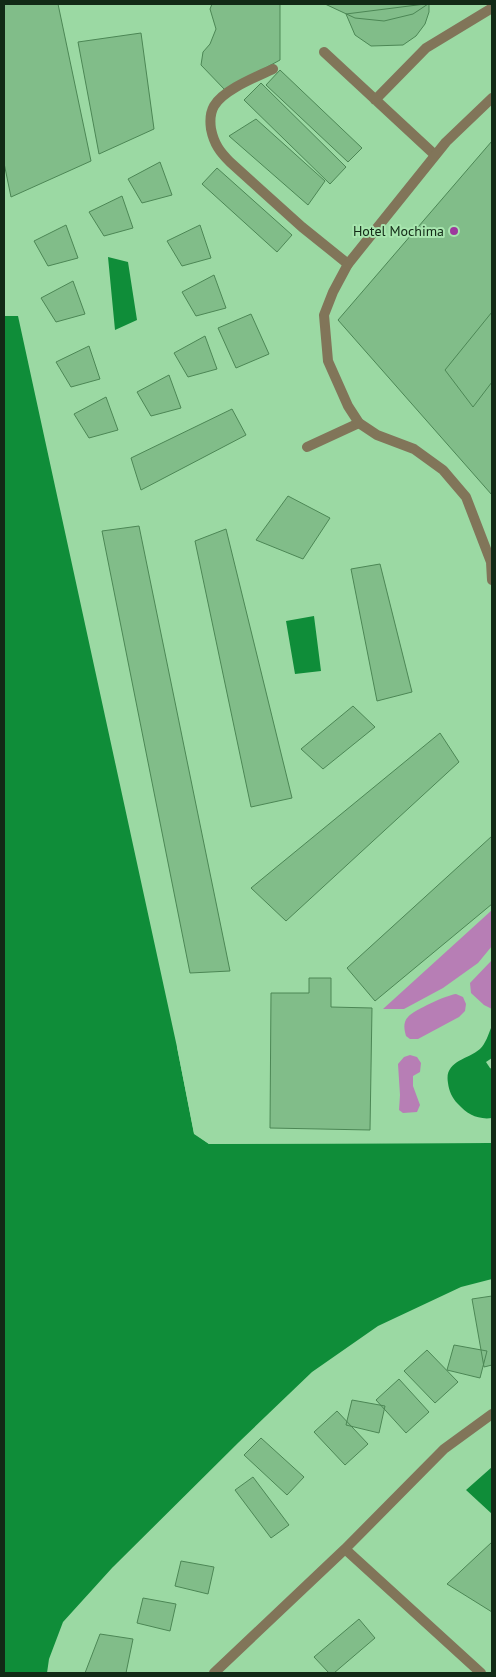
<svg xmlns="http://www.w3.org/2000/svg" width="496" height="1677" viewBox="0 0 496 1677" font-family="'PT Sans',sans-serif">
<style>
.green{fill:#b77eb5}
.water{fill:#0f8d39}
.pier{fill:#9bd9a3}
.building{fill:#81bd89;stroke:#4c8755}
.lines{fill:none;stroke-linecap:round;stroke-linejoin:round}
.service{stroke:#817559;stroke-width:10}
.minor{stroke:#817559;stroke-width:10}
.poi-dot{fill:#9d389d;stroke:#a8e6af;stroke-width:2}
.labels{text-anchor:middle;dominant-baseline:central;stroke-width:4;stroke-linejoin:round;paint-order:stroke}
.poi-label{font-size:14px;fill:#122a16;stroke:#a8e6af;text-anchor:end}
</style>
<rect width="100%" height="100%" fill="#9bd9a3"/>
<path class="green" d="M492 910V946L478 963 443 988 404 1009H383Z
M492 960V1009L484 1005 471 993 470 983Z
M456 994 463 997 466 1004 465 1011 459 1017 418 1039H410L406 1036C404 1029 403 1022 408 1017 414 1010 447 995 456 994Z
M410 1055 417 1057 421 1063 420 1072 413 1076V1086L420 1105 417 1112 403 1113 399 1110 400 1095 398 1064 404 1057Z"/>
<path class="water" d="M108 257 128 262 137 320 115 330Z
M4 316H18L177 1047 194 1133 209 1144 492 1143V1279L461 1287 378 1326 312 1372 239 1442 112 1568 63 1622 49 1659 47 1673H4Z
M314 616 321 671 295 674 286 621Z
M491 1028H492V1058L486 1062 490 1068 492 1069V1118C478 1120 467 1114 458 1104 452 1098 449 1091 448 1083 444 1061 467 1060 480 1049 486 1043 488 1035 491 1028Z
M492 1467V1514L466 1490Z"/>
<path class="pier" d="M177 1047H179L196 1132 210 1141 492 1140V1143L209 1144 194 1134Z"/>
<path class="building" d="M4 4H58L91 161 11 197 4 163Z
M212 4H280V60L225 90 201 65 203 52 210 44 216 29 210 9Z
M325 4H428L413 14 384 21 355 18Z
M425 4H429V12L425 24 416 36 403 45 371 46 355 35 346 14Z
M141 33 154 129 99 154 78 42Z
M280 70 362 148 348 162 266 85Z
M261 83 346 167 330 184 244 100Z
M256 119 325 181 308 205 229 136Z
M492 141V495L338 320Z
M160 162 172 195 142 203 128 179Z
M217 168 292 235 277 252 202 184Z
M122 196 133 228 104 236 89 212Z
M66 225 78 258 48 266 34 241Z
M200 225 211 258 182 266 167 241Z
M214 275 226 308 196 316 182 292Z
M73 281 85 314 56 322 41 298Z
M492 312V382L473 407 445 370Z
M251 314 269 354 236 368 218 328Z
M205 336 217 369 188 377 174 353Z
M89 346 100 379 71 387 56 362Z
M169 375 181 408 151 416 137 392Z
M106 397 118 430 89 438 74 414Z
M232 409 246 435 141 490 131 458Z
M288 496 330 518 303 559 256 540Z
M139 526 230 971 190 973 102 531Z
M226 529 292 798 251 807 195 541Z
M380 564 412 692 377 701 351 569Z
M353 706 375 727 323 769 301 749Z
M440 733 459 762 286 921 251 888Z
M492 836V904L375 1001 347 968Z
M309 978H331V1007L372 1008 370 1130 270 1128 271 993H309Z
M492 1296V1365L484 1367 472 1299Z
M454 1345 487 1351 480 1378 447 1370Z
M427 1350 458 1382 435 1403 404 1371Z
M399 1379 429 1412 406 1433 376 1400Z
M352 1400 385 1406 379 1433 346 1425Z
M337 1411 368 1444 345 1465 314 1432Z
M261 1438 304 1477 287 1495 244 1455Z
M253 1477 289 1525 271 1538 235 1490Z
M492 1542V1612L447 1584Z
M181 1561 214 1567 208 1594 175 1586Z
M143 1598 176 1604 170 1631 137 1623Z
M359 1619 375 1638 334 1673H329L314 1657Z
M100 1634 133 1639 126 1673H85Z"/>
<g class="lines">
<path class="service" d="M324 52 435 155
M273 69C256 77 223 90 214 106 210 113 210 122 211 129 214 144 220 152 230 162L302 227 348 264
M375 100 426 48 492 8
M307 447 359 423"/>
<path class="minor" d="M492 98 446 142 348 264 333 292 324 315 328 361 348 406 359 423 377 435 414 449 443 470 466 497 491 562 492 580
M345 1549 481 1673
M214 1673 345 1549 444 1449 492 1414"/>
</g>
<circle class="poi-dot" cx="454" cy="231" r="5"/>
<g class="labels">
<g class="poi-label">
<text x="444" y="231">Hotel Mochima</text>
</g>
</g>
<rect width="496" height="1677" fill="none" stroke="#122a16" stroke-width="10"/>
</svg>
